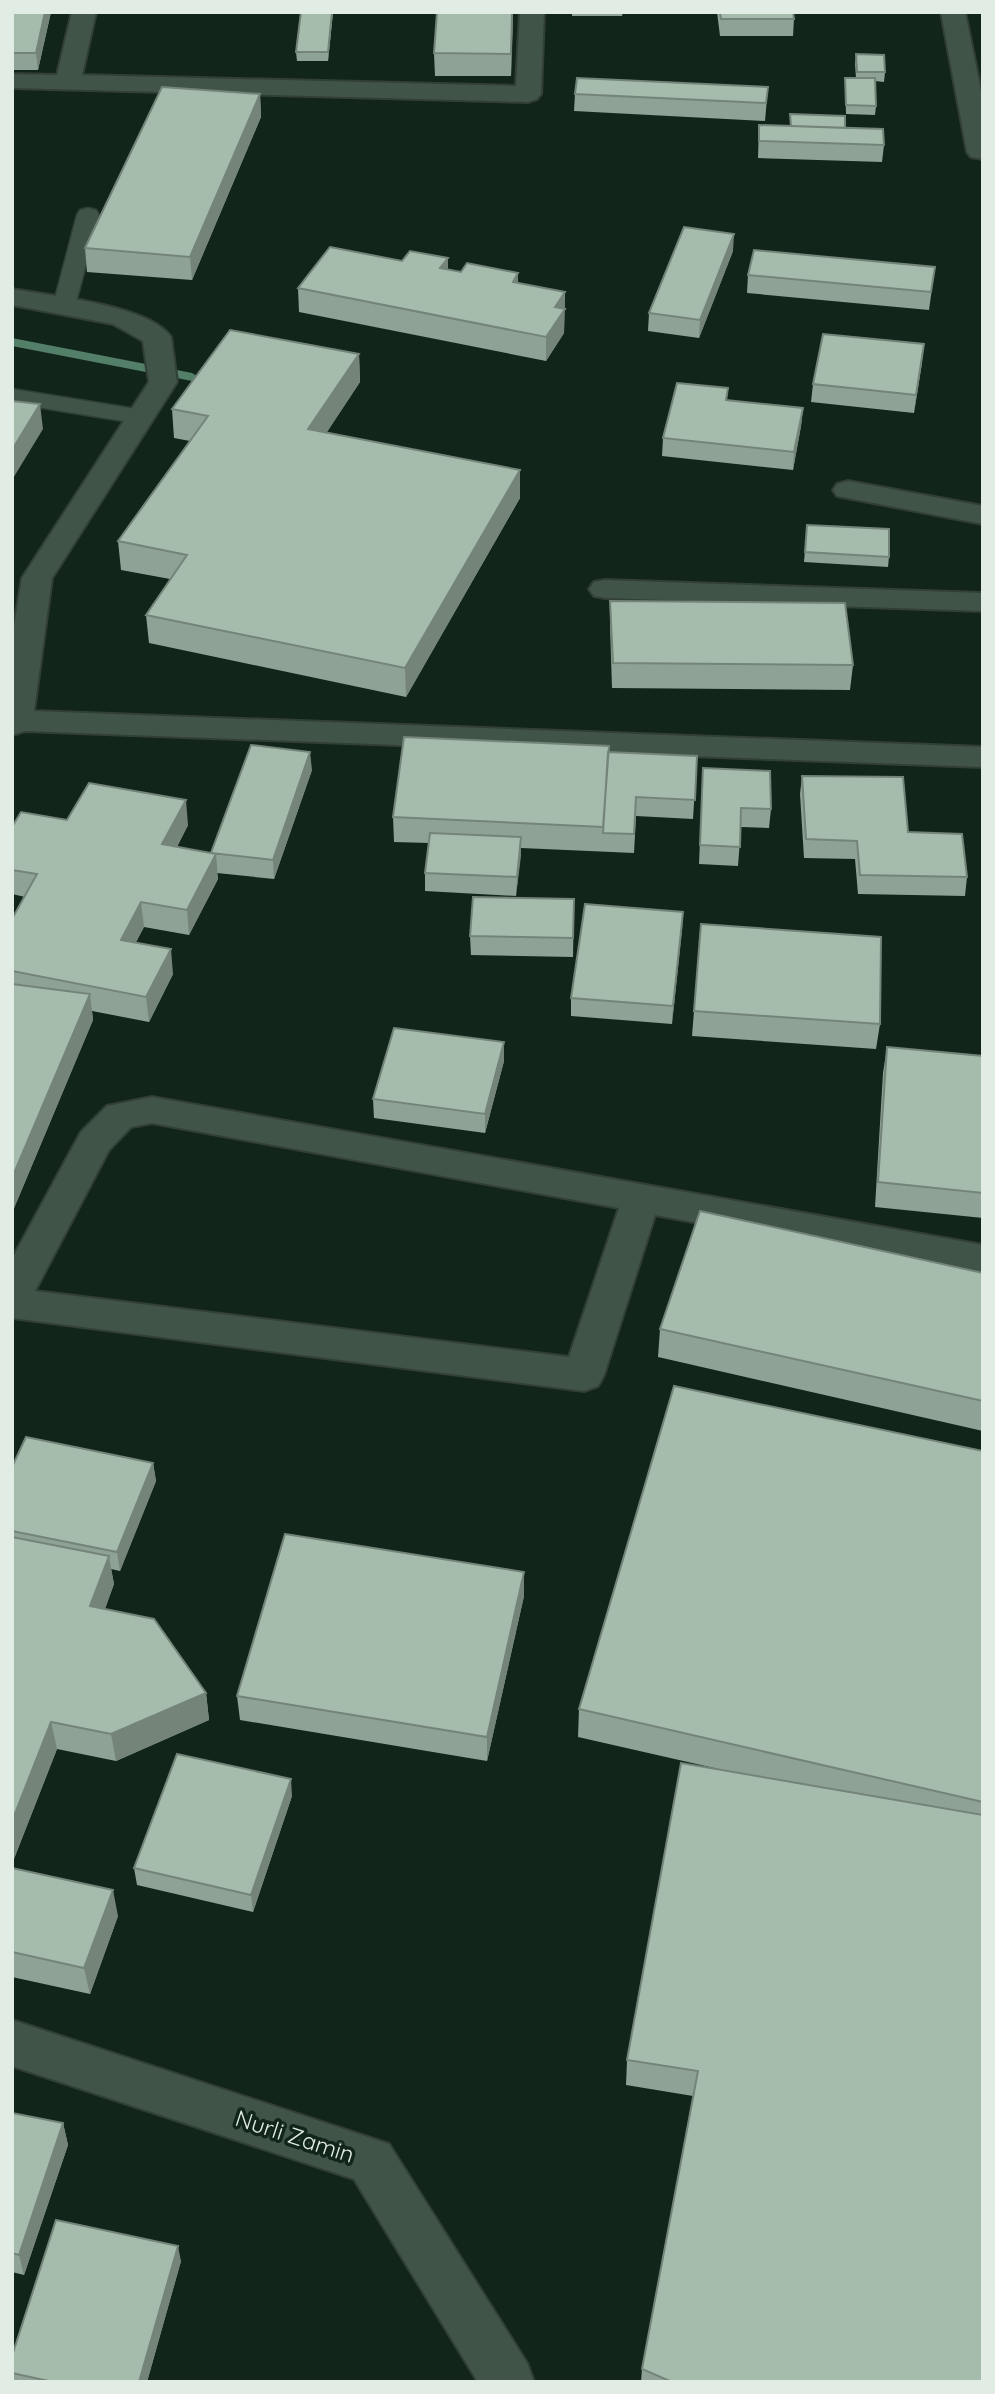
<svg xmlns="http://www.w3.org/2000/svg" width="995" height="2394" viewBox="0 0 995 2394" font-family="Quicksand,sans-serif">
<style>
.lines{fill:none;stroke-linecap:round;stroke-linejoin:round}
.stream{fill:#537e68;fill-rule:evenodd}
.lane-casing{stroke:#313f36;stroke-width:3}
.street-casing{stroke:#313f36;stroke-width:4}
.lane{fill:#405548;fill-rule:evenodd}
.street{fill:#405548;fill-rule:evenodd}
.wall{fill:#8ea295}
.shaded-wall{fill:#748479}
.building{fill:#a5bcad;stroke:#748479;stroke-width:2}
.labels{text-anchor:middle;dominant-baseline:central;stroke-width:7;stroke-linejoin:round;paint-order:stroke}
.near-street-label{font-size:23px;fill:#e0ece4;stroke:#12251a}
</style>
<rect width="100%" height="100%" fill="#12251a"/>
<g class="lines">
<path class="stream" d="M12 338 192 373 199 377 192 381 12 346Z"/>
<g class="lane-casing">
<path id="lane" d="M88 208 96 210 99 215 75 306 72 311H56L53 306 77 215 80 210Z
M12 389 142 410 150 412 154 417 150 422 142 424 12 403Z"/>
</g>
<g class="street-casing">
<path id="street" d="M72 12H96L82 75 516 86 520 12H544L541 94 537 99 528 102 12 88V74L57 75Z
M941 12H965L983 101V159L971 157 967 152Z
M12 289C51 296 149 305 171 337L177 382 52 578 34 711 983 747V767L25 731 12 735V638L22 578 149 382 143 341 113 324 12 305Z
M848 481 983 506V524L837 496 833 490 837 484Z
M605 580 983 593V611L605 598 594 596 589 589 594 582Z
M152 1097 983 1245V1275L655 1215 604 1375 598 1386 584 1391 12 1318V1259L81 1132 107 1106ZM152 1123 619 1208 569 1357 35 1291 109 1150 131 1127Z
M12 2020 389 2144 527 2363 534 2382H478L354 2179 12 2066Z"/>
</g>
<use href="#lane" class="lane"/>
<use href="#street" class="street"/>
</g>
<path class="wall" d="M12 12H51L38 70H12Z
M333 12 328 61H297L296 52Z
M513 12 511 76H435L434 53Z
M572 12H623L622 16H572Z
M717 12H793L794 19 793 36H720Z
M856 54 885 72 884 82 875 81 876 106 875 115 846 114 845 78H856L855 64Z
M768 87 765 121 574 111 575 94Z
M260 94 261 117 192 280 87 272 85 248Z
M790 114 845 128 884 145 882 162 758 158 759 125 790 126Z
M733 251 699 338 648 331 649 313Z
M448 258V269L461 272 518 273V283L565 292 564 333 546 361 299 312 298 288 402 261Z
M935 267 929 310 747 293 748 275Z
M359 354 360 382 326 433 520 498 406 697 149 643 146 615 170 579 121 570 118 541 190 441 174 438 172 409Z
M922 362 914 413 811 402 813 384Z
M728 388 727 400 803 408 801 426 793 470 662 456 663 438Z
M807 525 889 557 888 567 804 562Z
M610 601 853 665 850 690 612 688 610 626Z
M608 752 697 756 693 819 636 816 634 853 521 848 516 896 425 891V873L429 843 394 842 393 817Z
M703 768 771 809 769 828 741 827 738 866 699 864Z
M312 770 274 879 217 873 218 879 189 935 144 927 136 942 173 974 149 1022 92 1011 93 1020 12 1213V919L25 897 12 894V827L67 820 188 825 177 847 211 853Z
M802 776 908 832 967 877 965 896 858 894 855 859 804 858 800 794Z
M574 899 573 957 471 955 470 936Z
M683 912 672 1024 571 1016V998Z
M701 924 880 1024 876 1049 692 1036Z
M504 1042V1061L485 1133 374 1118 373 1099Z
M887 1047 983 1056V1218L875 1207 883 1073Z
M983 1273V1431L658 1357 660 1329Z
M983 1451V2382H641L642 2369 693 2096 626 2085 627 2060 723 1770 578 1737 579 1709Z
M153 1463 156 1481 120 1571 111 1569 114 1584 105 1609 206 1693 209 1720 116 1761 57 1749 12 1864V1467Z
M524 1572V1596L487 1761 240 1720 237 1696Z
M292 1796 253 1912 137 1885 134 1868Z
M12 1868 118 1916 90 1994 12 1977Z
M12 2113 63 2123 68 2145 24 2275 12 2272Z
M181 2261 147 2382H12V2356Z"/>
<path class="shaded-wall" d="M45 12H51L38 70 36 53Z
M332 12H333L328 61V52Z
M512 12H513L511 76V54Z
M260 94 261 117 192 280 190 257Z
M734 234 733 251 699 338 700 320Z
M448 258V282L440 268Z
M518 273V297L513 282Z
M565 292 564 333 546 361V337L555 307Z
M924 344 922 362 914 413 916 395Z
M359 354 360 382 310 458 308 429Z
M40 404 43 429 12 480V450Z
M803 408 801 426 793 470 794 452Z
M520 470V498L406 697 405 668Z
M310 752 312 770 274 879 273 860Z
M186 800 188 825 165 870 162 844Z
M521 837V856L516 896 517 877Z
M216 854 218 879 189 935 187 910Z
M141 902 144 927 124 965 121 940Z
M683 912 682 931 672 1024 673 1006Z
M171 949 173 974 149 1022 146 997Z
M90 994 93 1020 12 1213V1178Z
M504 1042V1061L485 1133V1114Z
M153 1463 156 1481 120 1571 117 1552Z
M109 1556 114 1584 95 1634 90 1606Z
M524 1572V1596L487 1761V1737Z
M206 1693 209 1720 116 1761 111 1734Z
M51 1722 57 1749 12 1864V1821Z
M291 1779 292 1796 253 1912 251 1895Z
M113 1890 118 1916 90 1994 84 1968Z
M63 2123 68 2145 24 2275 19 2255Z
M178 2246 181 2261 147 2382H139Z"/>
<path class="building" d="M12 12H45L36 53H12Z
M301 12H332L328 52H296Z
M437 12H512L511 54 434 53Z
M720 12H793L794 19H721Z
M856 54 884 55 885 72H857Z
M577 78 768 87 766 103 575 94Z
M845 78H875L876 106 846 105Z
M162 87 260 94 190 257 85 248Z
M790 114 845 116V128L791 126Z
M759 125 883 129 884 145 759 141Z
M684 227 734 234 700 320 649 313Z
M330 247 402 261 410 251 448 258 440 268 461 272 467 263 518 273 513 282 565 292 555 307 565 309 546 337 298 288Z
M754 250 935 267 931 292 748 275Z
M230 330 359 354 308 429 520 470 405 668 146 615 187 555 118 541 208 416 172 409Z
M823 334 924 344 916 395 813 384Z
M677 383 728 388 726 400 803 408 794 452 663 438Z
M12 401 40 404 12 450Z
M807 525 889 529V557L805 552Z
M610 601 845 603 853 665 613 663Z
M404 737 609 746 603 827 393 817Z
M251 745 310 752 273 860 211 853Z
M608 752 697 756 695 800 636 797 634 834 603 833Z
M703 768 770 771 771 809 741 808 740 847 700 845Z
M802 776 903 777 908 832 962 834 967 877 860 875 857 841 806 839Z
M89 783 186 800 162 844 216 854 187 910 141 902 121 940 171 949 146 997 12 971V919L37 874 12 870V827L21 812 67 820Z
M430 833 521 837 517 877 425 873Z
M473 897 574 899 573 938 470 936Z
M585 904 683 912 673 1006 571 998Z
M701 924 881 937 880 1024 694 1011Z
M12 984 90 994 12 1178Z
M394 1028 504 1042 485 1114 373 1099Z
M887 1047 983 1056V1193L878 1182Z
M700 1211 983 1273V1401L660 1329Z
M674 1386 983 1451V1802L579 1709Z
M26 1437 153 1463 117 1552 12 1531V1467Z
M285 1534 524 1572 487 1737 237 1696Z
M12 1537 109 1556 90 1606 154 1619 206 1693 111 1734 51 1722 12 1821Z
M177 1754 291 1779 251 1895 134 1868Z
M681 1763 983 1815V2382H672L642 2369 698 2071 627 2060Z
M12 1868 113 1890 84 1968 12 1952Z
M12 2113 63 2123 19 2255 12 2253Z
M56 2220 178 2246 139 2382H53L12 2373V2356Z"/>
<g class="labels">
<g class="near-street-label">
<text transform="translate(295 2136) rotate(18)">Nurli Zamin</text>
</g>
</g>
<rect width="995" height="2394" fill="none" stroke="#e0ece4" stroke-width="28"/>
</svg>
